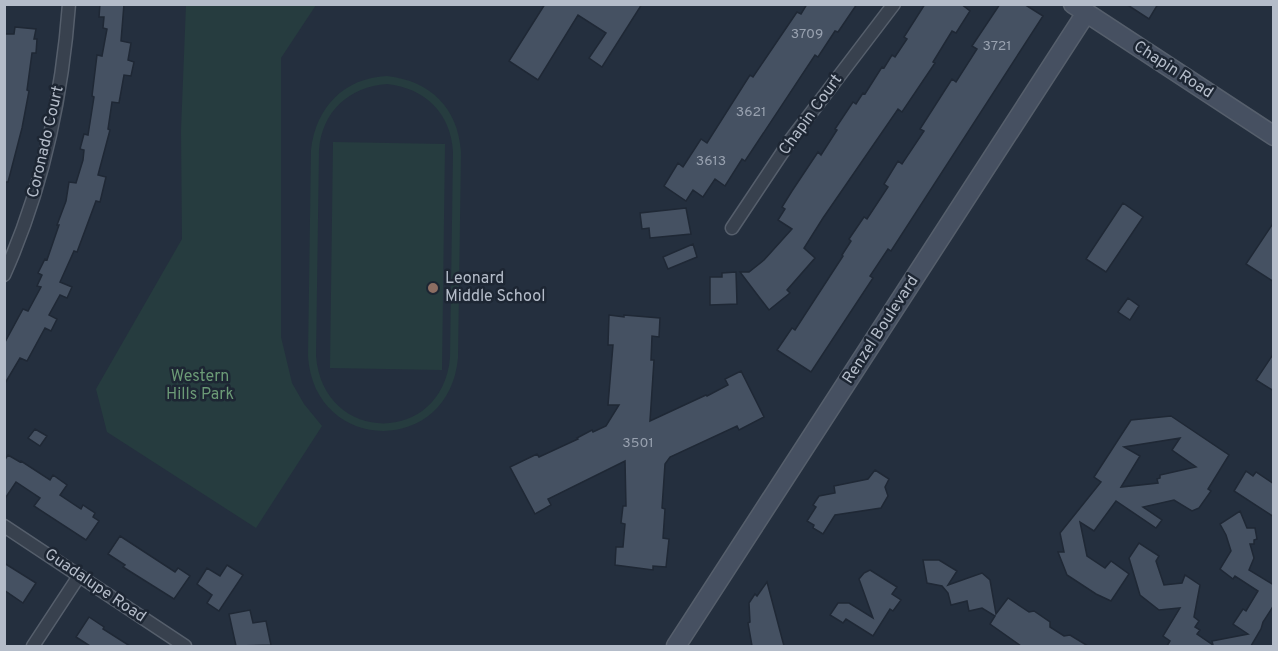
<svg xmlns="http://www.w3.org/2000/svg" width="1278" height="651" viewBox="0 0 1278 651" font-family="Overpass,sans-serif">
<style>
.green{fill:#263c3f;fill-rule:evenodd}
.building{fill:#455162;stroke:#1f2835;stroke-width:1.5;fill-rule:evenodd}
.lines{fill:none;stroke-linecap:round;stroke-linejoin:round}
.street-casing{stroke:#565f6c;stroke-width:15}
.secondary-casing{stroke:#565f6c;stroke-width:21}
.street{stroke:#38414e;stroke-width:12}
.secondary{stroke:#465061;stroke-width:18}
.education-dot{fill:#8d6e63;stroke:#1d2633;stroke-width:2}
.labels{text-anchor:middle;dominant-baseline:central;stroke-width:5;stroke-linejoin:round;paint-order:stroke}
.number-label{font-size:14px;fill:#98a1af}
.street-label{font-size:16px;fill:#b4bcc9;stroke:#1d2633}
.poi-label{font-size:16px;fill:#b4bcc9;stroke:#1d2633;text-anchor:start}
.park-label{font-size:16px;fill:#6b9a76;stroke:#1d2633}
</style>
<rect width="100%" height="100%" fill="#242f3e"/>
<path class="green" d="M186 5H316L281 58V337L292 383 304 404 322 426 256 528 107 432 96 389 182 239 181 130Z
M387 76C431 81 458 108 461 152L458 358C449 457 314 454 308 356L311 150C316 107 344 78 387 76ZM387 84C425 88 451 113 453 152L450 358C442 446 323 445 316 356L319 150C322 111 349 87 387 84Z
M333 142 445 144 442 370 330 368Z"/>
<path class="building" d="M100 4H124L121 41 131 43 128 60 134 62 131 76 124 75 119 103 112 102 108 129 110 130 98 175 106 177 100 202 96 201 77 252 74 251 60 282 72 287 67 298 60 295 49 315 57 319 51 331 45 328 27 361 20 358 4 385V344L23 309 28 311 41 287 37 286 42 275 38 273 45 259 47 260 59 225H57L66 201 69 182 76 183 83 160 84 150 80 149 84 134 88 135 94 97 92 96 97 55 102 56 107 29 103 28 104 17H99Z
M545 4H642L602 67 589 58 606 33 578 15 538 80 509 61Z
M807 4H857L838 32 835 31 818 57 815 55 745 161 742 159 725 186 715 179 703 197 693 190 686 201 664 186 678 163 683 167 701 139 707 143 750 75 753 77 797 12 801 14Z
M925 4H961L970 11 956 33 952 31 933 62 935 63 902 112 898 109 823 218 804 248 815 258 787 290 790 293 769 310 740 272H749L764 260 792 229 778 220 785 209 782 207 792 191 818 152 821 155 837 130 835 129 853 102 856 104 863 93 865 94 882 67 884 68 892 55 895 57 907 39 904 37Z
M1000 4H1024L1043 16 891 251 888 249 870 276 873 278 811 372 777 350 792 328 795 330 843 256 842 255 851 241 849 239 864 217 867 219 888 187 884 184 898 161 902 164 924 131 920 129 952 79 956 82 977 49 972 46Z
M1126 4H1158L1149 19Z
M15 27 36 29 34 39H37L36 53H32L27 90 29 91 22 128 8 182H4V34H14Z
M1123 203 1143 217 1106 272 1086 259Z
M686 208 691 234 650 238 649 228 642 229 640 213Z
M1274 222V282L1246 264Z
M693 244 697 257 668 269 663 257Z
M736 272 737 304 710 305V277H722V273Z
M1128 298 1139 306 1130 320 1118 312Z
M609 315 624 317V315L660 318 659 337 652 336 651 360H654L650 421 706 395 707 396 728 385 725 379 741 371 764 417 739 430 737 426 670 457 665 464 662 508 665 509 663 538 669 539 666 567 653 566V570L615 565 616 547H623L625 524 621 523 623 506H626L625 461 548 499 551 505 535 514 510 467 537 454 539 457 578 439 577 438 592 430 593 432 606 426 619 405H608L613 345H608Z
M1274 353V391L1256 380Z
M1171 416 1229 455 1208 489 1211 491 1199 508 1192 511 1174 500 1143 507 1162 520 1156 528 1116 501 1094 531 1080 522 1087 556 1105 568 1111 561 1129 574 1111 601 1096 594 1067 575 1058 552H1064L1060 533 1101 482 1094 477 1131 420ZM1180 438 1172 450 1196 467 1160 475V478L1157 479 1158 483 1121 487 1140 456 1124 447Z
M35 429 47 436 40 446 28 438Z
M8 455 20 462 21 461 50 480 53 475 67 485 60 495 81 509 83 505 95 513 93 517 99 521 86 540 34 506 40 498 16 482 4 500V461Z
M875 470 889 479 885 487 888 496 881 508 835 515 823 534 813 528 814 525 807 521 816 507 813 505 819 496 835 493 834 486 868 479Z
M1246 471 1253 476 1256 472 1274 484V517L1234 491Z
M1240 511 1247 528H1255L1257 539 1254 540V544H1250L1254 558 1249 570 1274 585V605L1263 622 1261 629 1251 646H1167L1170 641 1163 636 1180 608 1159 610 1140 595 1129 558 1139 543 1159 556 1156 561 1164 585 1182 583 1185 575 1200 585 1194 617 1199 621 1195 627 1200 630 1197 634 1213 645 1212 641 1248 634 1233 624 1243 609 1246 611 1258 591 1235 576 1233 579 1220 569 1231 551 1226 535 1220 524Z
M120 536 175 572 178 568 190 576 174 599 123 567 125 565 108 554Z
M923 560H939L957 571 948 585 982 573 990 580 996 614 1008 598 1029 612 1034 611 1050 622V627L1064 636 1070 635 1088 646H1021L990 624 995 616 982 608 969 611 967 601 951 605 948 593 942 586 927 583Z
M4 563 36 583 23 603 4 590Z
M227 565 243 575 219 611 207 603 212 595 197 584 207 568 220 576Z
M870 570 897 587 892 594 901 600 893 611 890 609 873 636 846 619 843 623 830 615 838 603H849L873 618 859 579 864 573Z
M767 582 784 646H752L748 623 750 622 749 603 755 594 757 596Z
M250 610 253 623 266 621 271 645 236 646 229 614Z
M89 617 104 627 103 629 130 646H90L76 637Z"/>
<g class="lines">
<g class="street-casing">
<path id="street" d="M732 228 792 138 894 4
M4 275C43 188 62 99 69 4
M4 526 185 646
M33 646 79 576"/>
</g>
<g class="secondary-casing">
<path id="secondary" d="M1073 4 1274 136
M676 646 1086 13"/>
</g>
<use href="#street" class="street"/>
<use href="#secondary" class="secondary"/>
</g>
<circle class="education-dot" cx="433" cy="288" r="6"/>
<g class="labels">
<g class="number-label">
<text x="807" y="34">3709</text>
<text x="997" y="46">3721</text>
<text x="751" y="112">3621</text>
<text x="711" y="161">3613</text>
<text x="638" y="443">3501</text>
</g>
<g class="street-label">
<text transform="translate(1173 70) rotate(33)">Chapin Road</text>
<text transform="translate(811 115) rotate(-54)">Chapin Court</text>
<text transform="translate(46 142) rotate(-77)">Coronado Court</text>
<text transform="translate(881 330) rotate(-57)">Renzel Boulevard</text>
<text transform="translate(95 586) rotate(34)">Guadalupe Road</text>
</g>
<g class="poi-label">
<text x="445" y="279">Leonard<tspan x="445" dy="18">Middle School</tspan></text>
</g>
<g class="park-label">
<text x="200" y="377">Western<tspan x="200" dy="18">Hills Park</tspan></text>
</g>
</g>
<rect width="1278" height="651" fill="none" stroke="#b4bcc9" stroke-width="12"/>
</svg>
